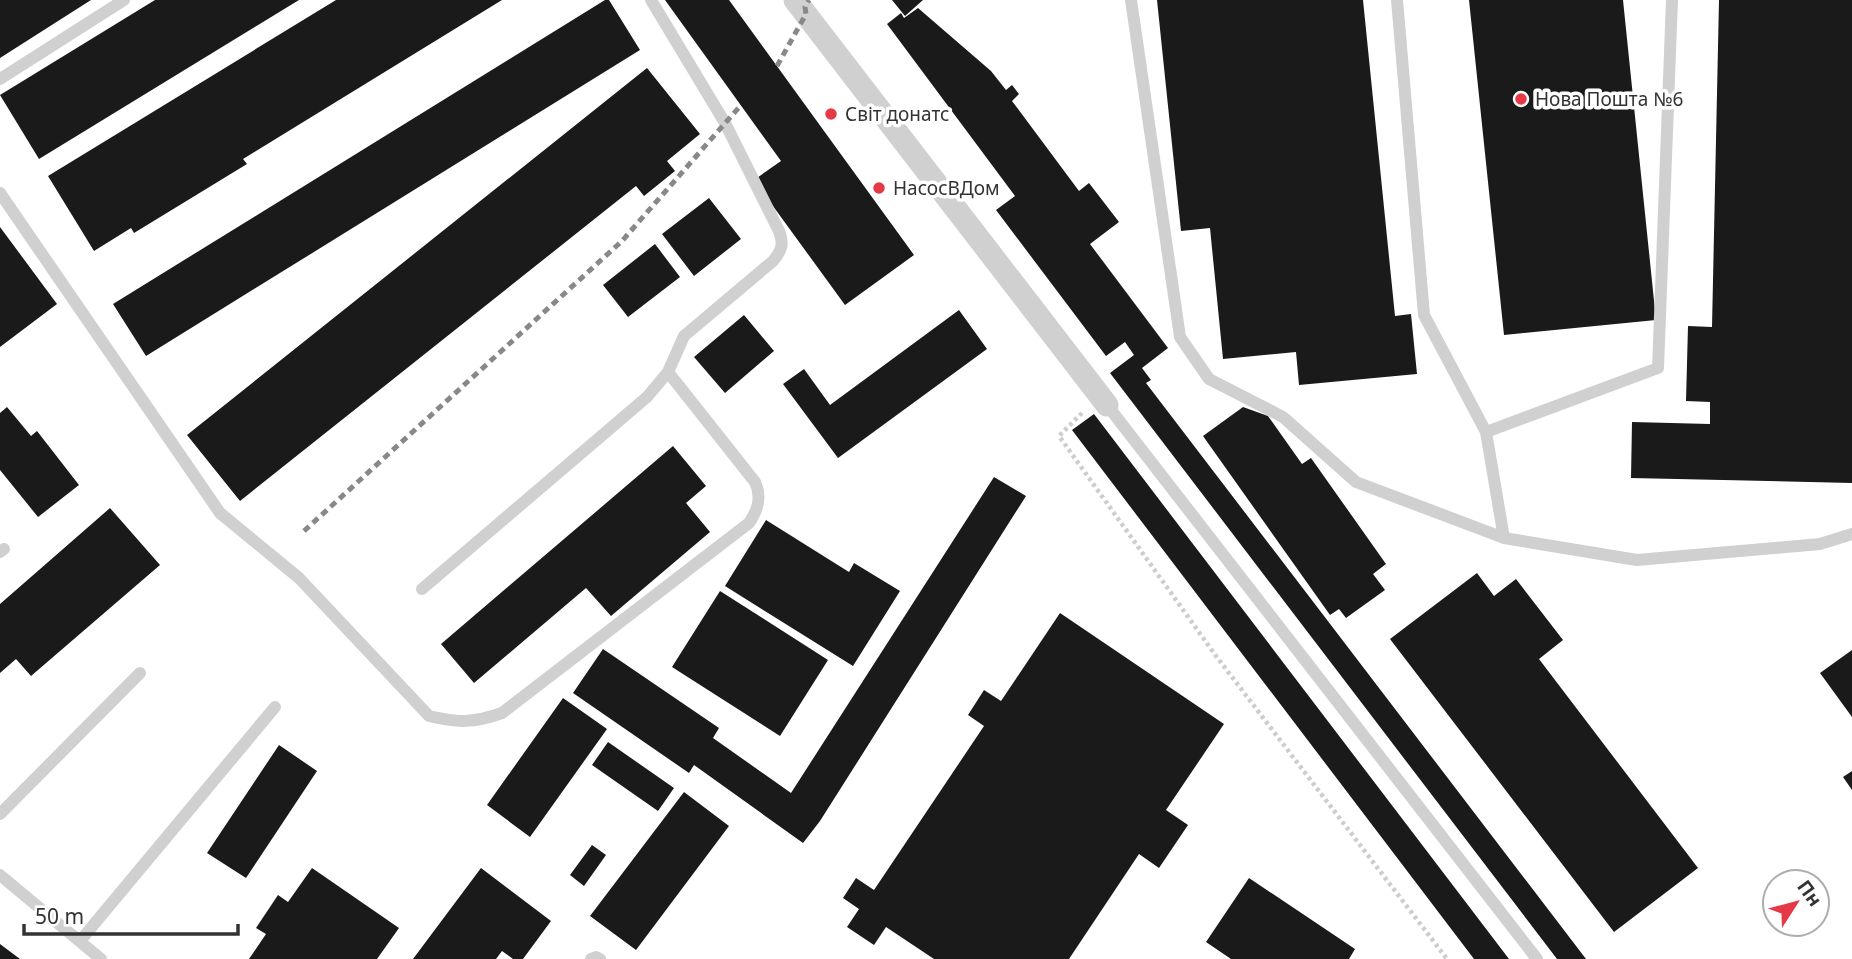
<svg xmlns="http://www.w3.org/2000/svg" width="1852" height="959" viewBox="0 0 1852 959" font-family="'Noto Sans',sans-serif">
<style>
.building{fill:#1a1a1a}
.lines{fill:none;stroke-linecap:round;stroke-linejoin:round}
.path{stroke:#cdcdcd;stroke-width:4.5;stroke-dasharray:3.5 3.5;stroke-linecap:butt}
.service{stroke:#d0d0d0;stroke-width:12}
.minor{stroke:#d0d0d0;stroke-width:23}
.rail{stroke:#888;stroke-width:5;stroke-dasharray:7 5;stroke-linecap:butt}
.poi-dot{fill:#e63946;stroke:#fff;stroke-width:2.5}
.labels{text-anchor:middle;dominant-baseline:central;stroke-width:7;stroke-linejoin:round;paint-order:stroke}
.poi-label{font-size:19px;fill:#333;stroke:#fff;text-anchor:start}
</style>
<rect width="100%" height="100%" fill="#fff"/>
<path class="building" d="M0 0H91L0 58Z
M155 0H299L39 159 0 95Z
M336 0H502L243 159 247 164 134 233 131 228 94 251 48 176Z
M605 0H609L640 50 146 356 113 304Z
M665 0H729L914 255 845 305 754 180 781 161Z
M892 0H923L905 16Z
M1157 0H1363L1395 316 1411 314 1417 374 1299 385 1296 352 1223 359 1210 228 1181 231Z
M1469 0H1623L1656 320 1504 335Z
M1719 0H1852V483L1631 478 1632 422 1710 424V402L1686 401 1688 326 1712 327Z
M918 8 991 71 1006 90 1012 85 1019 94 1012 101 1079 191 1089 183 1119 222 1090 244 1168 348 1142 368 1151 380 1146 383 1586 959H1557L1110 373 1134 355 1125 342 1106 356 996 210 1015 196 887 24 901 13 904 18Z
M647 68 700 134 667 161 675 171 644 196 636 186 240 501 187 435Z
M709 198 741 239 694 276 662 234Z
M0 227 57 304 0 347Z
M655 244 680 277 628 317 603 285Z
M959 310 987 349 838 458 783 384 804 369 830 405Z
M744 315 774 351 725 393 694 357Z
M7 407 31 436 37 431 79 485 38 517 0 470V413Z
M1243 407 1268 416 1302 464 1311 458 1386 564 1373 574 1385 590 1346 618 1339 609 1330 615 1203 436Z
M1094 414 1509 959H1474L1072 430Z
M673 446 706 486 686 503 710 532 611 616 586 588 474 683 441 644Z
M994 477 1026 496 820 821 803 843 694 765 689 773 573 693 603 649 719 728 713 738 791 793Z
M110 508 160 565 31 676 16 659 0 673V604Z
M766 520 849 572 854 563 900 591 853 666 725 586Z
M1477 573 1494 596 1516 579 1563 640 1539 659 1698 868 1614 932 1390 639Z
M720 591 828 660 780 736 672 667Z
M1060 613 1224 724 1166 810 1188 825 1159 868 1139 854 1069 959H934L886 927 874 945 847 927 859 909 843 898 856 878 874 890 984 726 968 715 984 690 1001 701Z
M1852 650V717L1820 673Z
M563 698 607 729 530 837 487 805Z
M608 742 674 788 658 811 592 765Z
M279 745 317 771 246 878 207 853Z
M1852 771V790L1843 777Z
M684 792 729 826 636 950 590 916Z
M592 845 606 855 584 886 570 875Z
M312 868 399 928 377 959H249L266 934 256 928 278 895 288 902Z
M481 868 551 921 523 959H513L502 951 496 959H413Z
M1249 878 1355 949 1349 959H1231L1206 942Z
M0 944 20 959H0Z"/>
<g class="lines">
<path class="path" d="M1082 413 1059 436 1216 656 1447 959"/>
<path class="service" d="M1131 0 1180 337 1209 379 1283 417 1356 482 1504 538 1637 560 1820 544 1852 534
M1397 0 1424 315 1486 432 1504 538
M0 79 124 0
M0 193 220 513 299 578 429 716C458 723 474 723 502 713L749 523C758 510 762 497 755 482L668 372
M1107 405 1537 959
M1486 432 1658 368 1672 0
M0 552 4 549
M422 589 647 397 668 372 684 336 773 261C782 250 784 244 779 231L725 123 651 0
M0 814 140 673
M0 875 101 959
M80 941 275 707
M591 959 596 957 600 959"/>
<path class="minor" d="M795 0 1107 405"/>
<path class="rail" d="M777 66 806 14 805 7 809 0
M304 531 622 241 741 105"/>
</g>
<g class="poi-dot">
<circle cx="1521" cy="99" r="7"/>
<circle cx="831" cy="114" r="7"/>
<circle cx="879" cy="188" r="7"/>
</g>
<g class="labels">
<g class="poi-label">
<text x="1535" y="99">Нова Пошта №6</text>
<text x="845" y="114">Світ донатс</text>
<text x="893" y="188">НасосВДом</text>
</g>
</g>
<g transform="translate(1796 903) rotate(54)"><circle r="33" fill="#ffffff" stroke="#adadad" stroke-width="2"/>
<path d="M0-5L12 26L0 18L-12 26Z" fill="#e63946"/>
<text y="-10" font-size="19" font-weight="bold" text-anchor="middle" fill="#333333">Пн</text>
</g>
<path d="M24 924v10h214v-10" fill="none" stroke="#333333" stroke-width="3.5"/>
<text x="35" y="924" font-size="21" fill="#333333" stroke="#ffffff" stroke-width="5" paint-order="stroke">50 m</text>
</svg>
